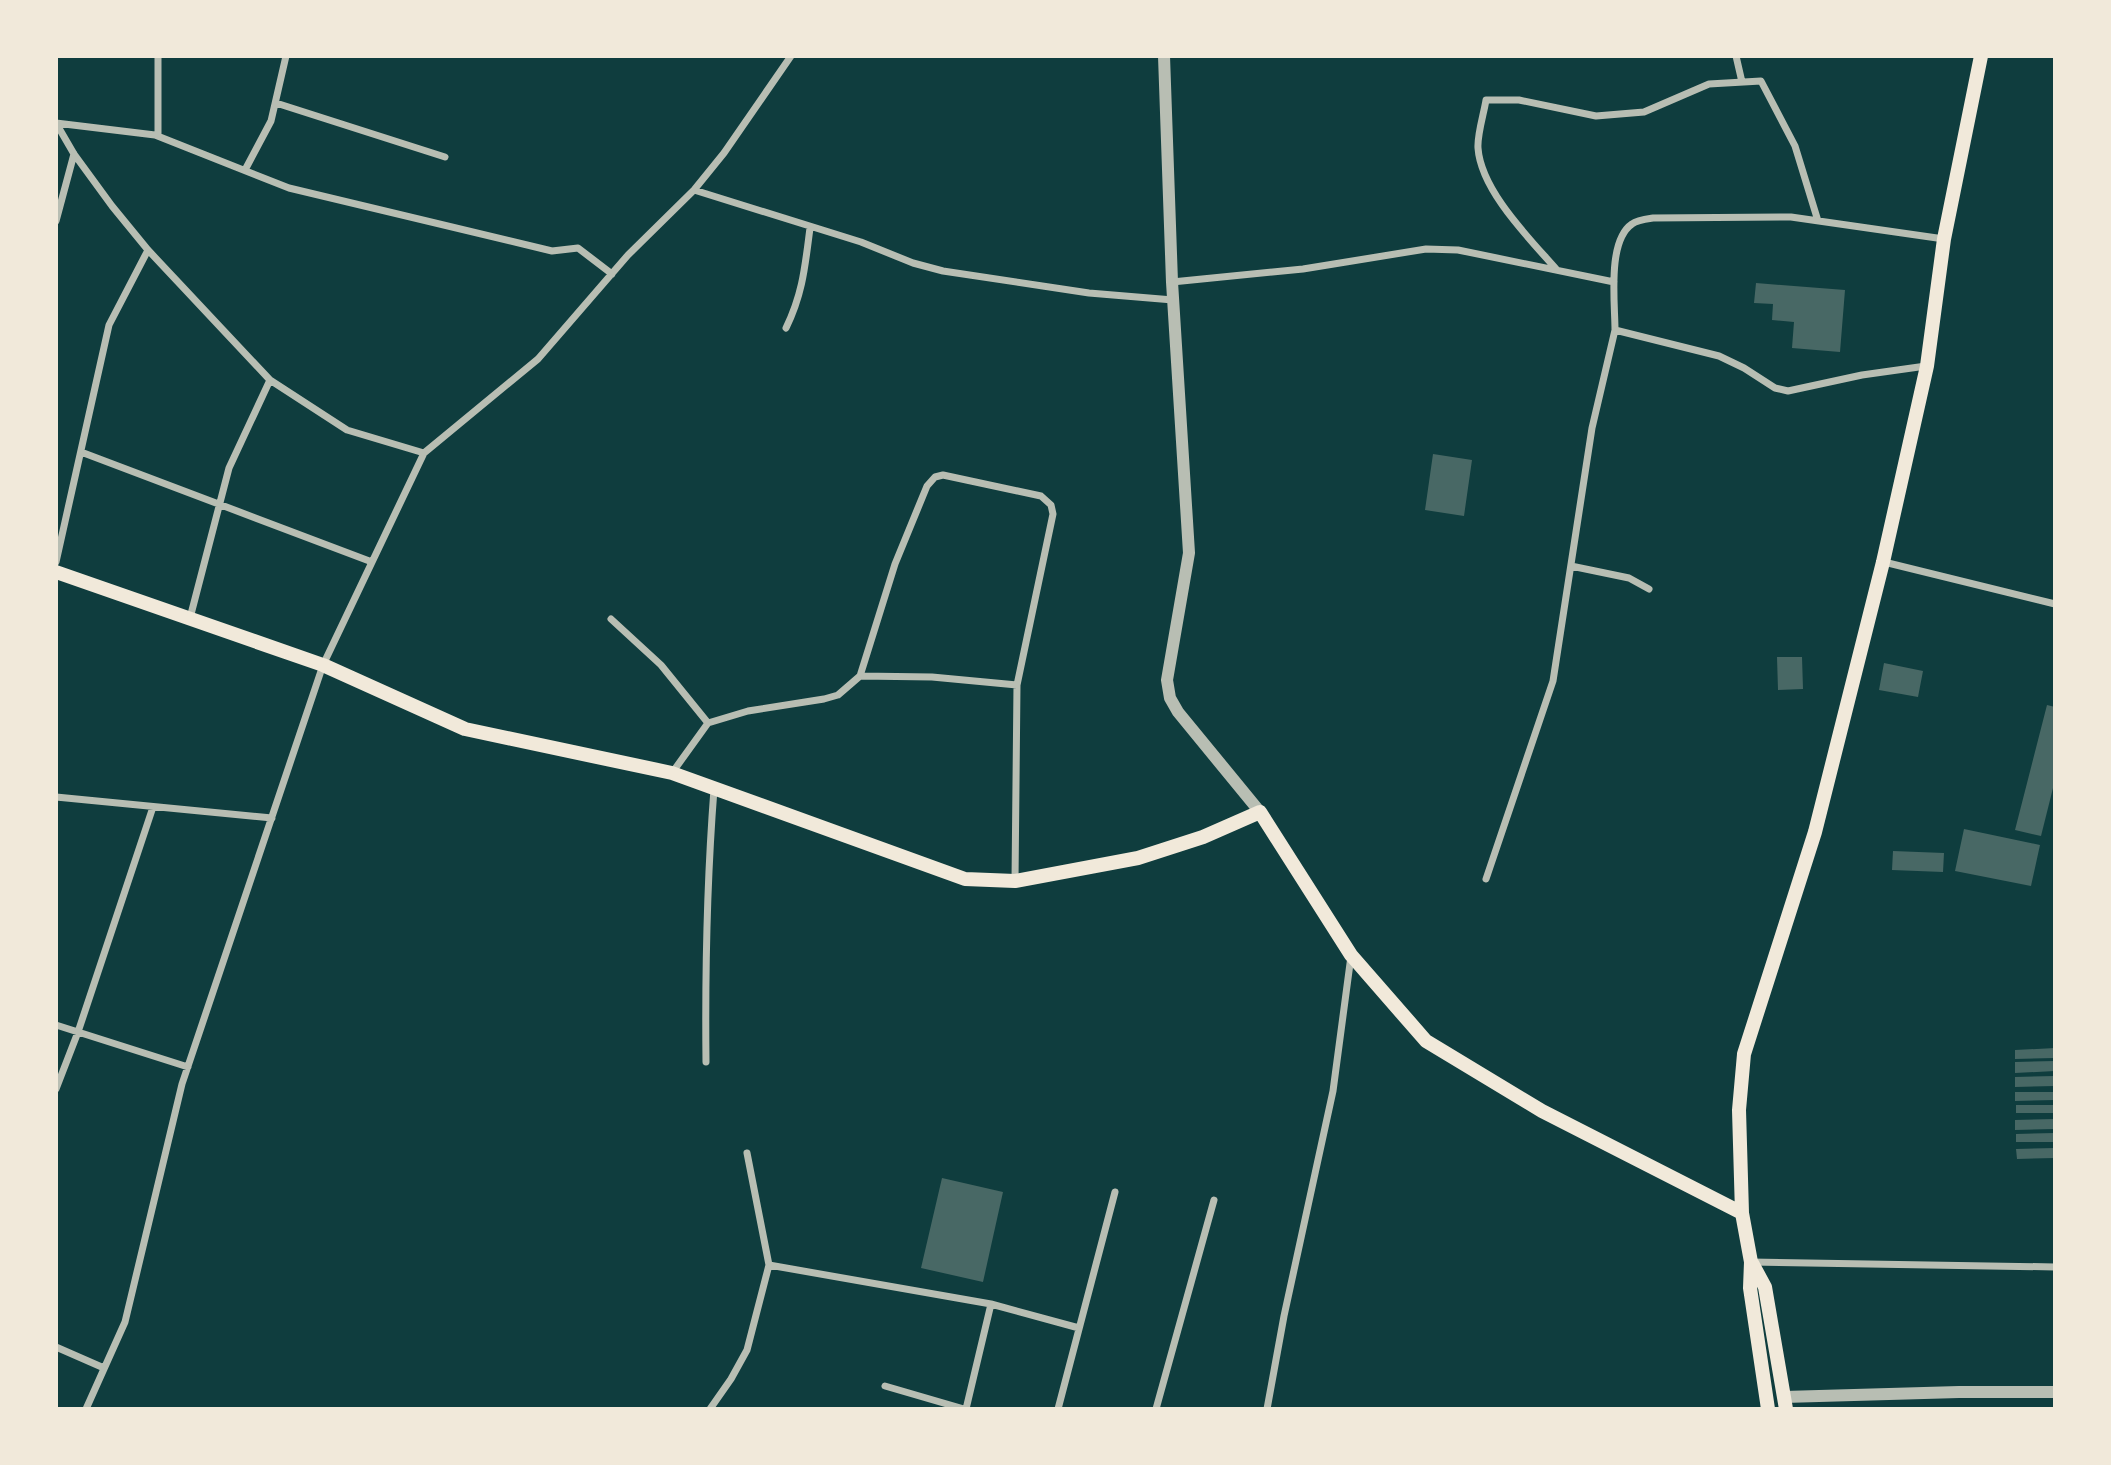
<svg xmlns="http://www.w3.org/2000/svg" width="2111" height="1465" viewBox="0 0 2111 1465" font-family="Helvetica,sans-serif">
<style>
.building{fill:#486865}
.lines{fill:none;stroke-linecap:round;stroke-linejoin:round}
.minor{stroke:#b8beb3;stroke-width:7}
.tertiary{stroke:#b8beb3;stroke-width:12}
.secondary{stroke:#f1e9da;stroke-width:14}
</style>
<rect width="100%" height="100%" fill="#0f3d3e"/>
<path class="building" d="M1756 283 1845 290 1840 352 1792 348 1794 322 1772 320 1773 304 1754 303Z
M1433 454 1472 460 1464 516 1425 510Z
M1777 657H1802L1803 689 1778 690Z
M1884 663 1923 671 1918 697 1879 690Z
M2047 705 2055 707V780L2041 836 2015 830Z
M1964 829 2040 845 2031 886 1955 871Z
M1893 851 1944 853 1943 872 1892 870Z
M2055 1048V1058L2015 1059V1050Z
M2055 1061V1071L2015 1073V1062Z
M2055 1076V1086L2015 1087V1077Z
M2015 1092H2055V1100L2015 1101Z
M2016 1105H2055V1113H2016Z
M2055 1119V1129L2015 1130V1120Z
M2055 1133V1142H2016V1134Z
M2055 1148V1158L2017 1159 2016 1149Z
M942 1178 1003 1192 983 1282 921 1268Z"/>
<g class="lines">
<path class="minor" d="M158 56V136
M1736 56 1742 82
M275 106 276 103 445 157
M56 123 74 154 112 206 148 250 270 380 347 430 424 453 538 359 628 255 694 190 724 153 791 56
M56 123 155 135 289 188 552 251 578 248 612 274
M245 170 271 121 286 56
M694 190 861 242 913 263 943 271 1089 293 1173 300
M56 221 74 154
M1557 270C1530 239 1481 191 1478 148 1477 135 1484 113 1486 100H1519L1596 116 1644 112 1709 84 1761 81 1795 146 1818 221
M1172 282 1303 269 1426 249 1458 250 1614 282
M786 328C803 293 805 266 810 228
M1615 330C1615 303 1607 241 1632 224 1637 220 1646 219 1653 218L1791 217 1944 239
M81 452 372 562
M56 562 109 325 148 250
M1884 562 2055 604
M1571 566 1629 578 1649 589
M190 618 229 468 270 380
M611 619 661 665 708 723
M860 676 895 564 927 486 935 477 943 475 1041 496 1051 505 1053 514 1017 685
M672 773 708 723 748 711 824 699 838 695 860 676 932 677 1017 685 1015 881
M56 797 272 818
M1486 879 1553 681 1592 428 1615 330 1719 356 1744 368 1775 388 1788 391 1862 375 1926 366
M56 1025 188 1067
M706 1062C705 970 707 880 714 789
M56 1089 78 1032 153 807
M1751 1262 2055 1267
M769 1265 991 1304 1079 1328
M56 1347 104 1368
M885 1386 964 1409
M86 1409 125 1322 182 1084 323 665 424 453
M710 1409 731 1379 747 1350 769 1265 747 1153
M966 1409 991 1304
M1058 1409 1115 1192
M1156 1409 1214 1200
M1267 1409 1284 1316 1333 1091 1351 956"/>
<path class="tertiary" d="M1164 56 1172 282 1189 553 1167 680 1170 698 1178 712 1260 812
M1784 1397 1959 1392H2055"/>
<path class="secondary" d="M56 572 323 665 465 729 672 773 965 879 1015 881 1138 858 1203 837 1260 812 1351 955 1426 1041 1542 1111 1742 1213
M1752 1263 1765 1287 1786 1409
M1768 1409 1750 1288 1751 1262 1742 1213 1739 1110 1744 1054 1815 832 1883 562 1927 366 1944 239 1981 56"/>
</g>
<rect width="2111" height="1465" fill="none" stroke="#f1e9da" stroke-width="116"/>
</svg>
